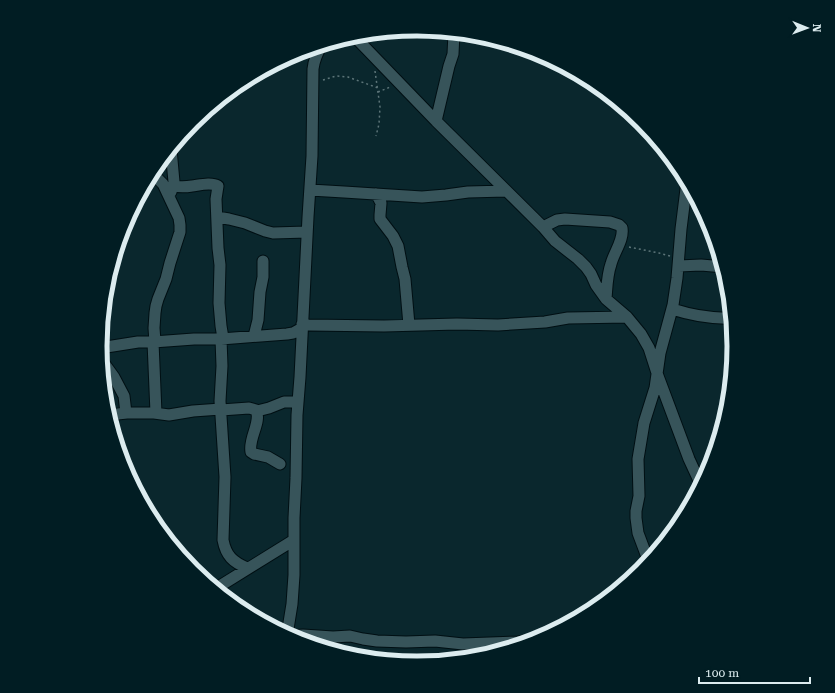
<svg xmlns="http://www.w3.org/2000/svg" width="835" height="693" viewBox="0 0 835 693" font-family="'Roboto Serif',serif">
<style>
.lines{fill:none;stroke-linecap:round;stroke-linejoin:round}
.minor-casing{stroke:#000f13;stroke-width:13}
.path{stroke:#5d7579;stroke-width:1.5;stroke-dasharray:2 3;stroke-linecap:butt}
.minor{stroke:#37545a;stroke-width:11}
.rim{fill:none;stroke:#dcecef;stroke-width:5}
</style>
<rect width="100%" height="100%" fill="#0a272d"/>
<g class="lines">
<g class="minor-casing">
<path id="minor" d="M354 36 436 121 543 227 555 241 578 259 586 267 591 274 596 285 606 299 627 317 641 334 649 348 658 376 689 459 701 485
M436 121 449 66 453 54 454 33
M152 173 163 184 179 218 180 225V232L170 263 166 279 158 299 156 306 155 313 154 328 155 342
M172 186C179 187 186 187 192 186 200 185 211 182 218 186L216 199 218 248 220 265 219 303 221 326 223 338
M310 190 344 192 422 197 446 195 468 192 506 191
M171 192 174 182 171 149
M376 194 379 199 381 203 380 215V219L393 236 398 246 402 267 405 279 409 325
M217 217 229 219 245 223 265 231 273 233 307 232
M543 227 557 220 565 219 610 222 619 225 622 228C624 240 614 252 611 264 607 275 607 287 606 299
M679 266 701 265 724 267
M672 309C691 315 712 319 732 318
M302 324 308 325 384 326 457 324 498 325 545 322 568 318 627 317
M254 336 258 320 260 292 263 277V261
M221 339 222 366 220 401 225 477 223 540C226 556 233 562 247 568
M153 342 156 413
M100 348 138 342H153L194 339H221L287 334 293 333 302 328
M101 359 114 377 124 396 126 413
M221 410 249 408 256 410C262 422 248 438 251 452L254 454 268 457 280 464
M257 411 269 408 284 402H298
M108 415 127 413H154L169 415 193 411 221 409
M648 564 647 557 638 533 636 518V511L639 496 638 459 644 423 655 388 660 353 673 305 677 278 681 229 687 181
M215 589 294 540
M287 635 292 604 294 575V518L296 478 297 415 300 377 308 217 312 156 313 69C314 60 317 53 322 45
M289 636 303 635 333 637 350 636 363 639 377 641 406 642 435 641 463 644 518 642 540 639"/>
</g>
<path class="path" d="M375 71 380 107 379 124 376 136
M323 80 336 76 348 77 378 88
M378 92 388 88 391 86
M629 247 659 253 670 256
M106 338 108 280"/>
<use href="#minor" class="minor"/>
</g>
<path d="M0 0H835V693H0ZM107 346a310 310 0 1 1 620 0a310 310 0 1 1-620 0Z" fill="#011d23" fill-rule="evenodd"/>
<path class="rim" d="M107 346a310 310 0 1 1 620 0a310 310 0 1 1-620 0Z"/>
<g transform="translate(807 28) rotate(91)" stroke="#011d23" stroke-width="3" paint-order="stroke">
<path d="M0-3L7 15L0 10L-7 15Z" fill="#dcecef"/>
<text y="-6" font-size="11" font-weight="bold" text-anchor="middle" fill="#dcecef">N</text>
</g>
<path d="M699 677v6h111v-6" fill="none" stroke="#dcecef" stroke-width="2"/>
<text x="705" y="677" font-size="12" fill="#dcecef" stroke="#011d23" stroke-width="3" paint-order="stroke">100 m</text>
</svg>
